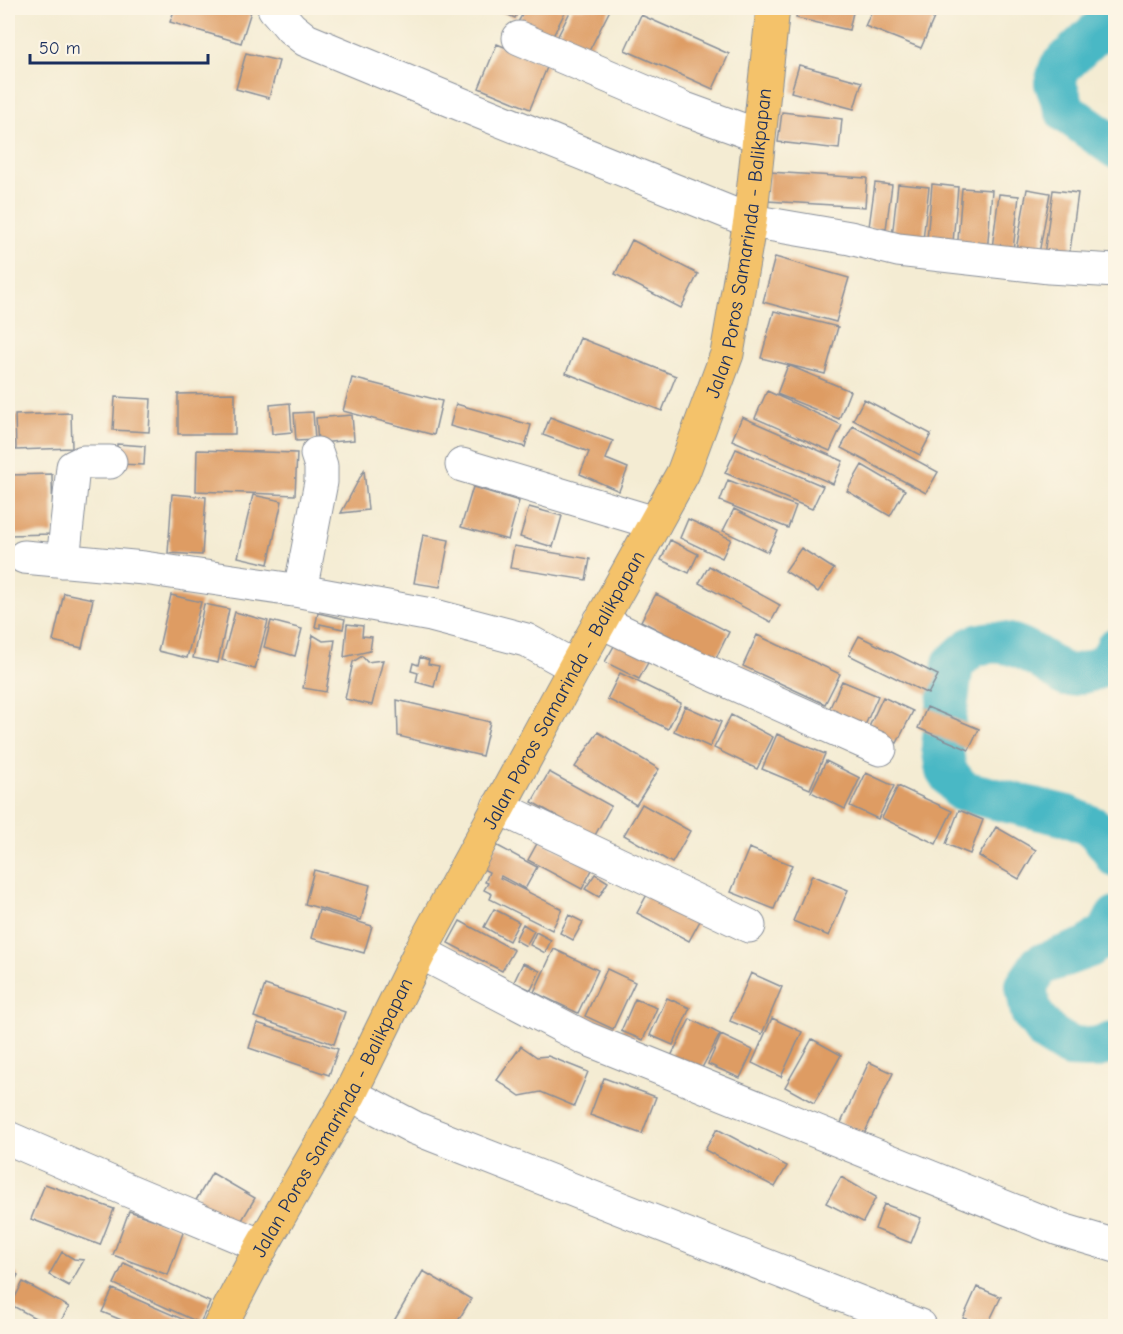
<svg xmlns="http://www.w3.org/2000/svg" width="1123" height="1334" viewBox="0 0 1123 1334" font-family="'Comic Neue',sans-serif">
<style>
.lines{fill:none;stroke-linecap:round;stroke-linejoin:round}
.river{stroke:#4ab8c5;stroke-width:42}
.building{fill:#de9c64}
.minor-casing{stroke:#888e98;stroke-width:35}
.highway-casing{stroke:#888e98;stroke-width:35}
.minor{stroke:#fff;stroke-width:33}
.highway{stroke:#f4c26a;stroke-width:33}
.labels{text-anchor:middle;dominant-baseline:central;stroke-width:4.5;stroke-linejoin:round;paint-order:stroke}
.street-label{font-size:20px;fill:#1b2f5e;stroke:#fcf5e5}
</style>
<rect width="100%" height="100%" fill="#fcf5e5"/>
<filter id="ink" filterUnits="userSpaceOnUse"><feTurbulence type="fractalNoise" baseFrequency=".0167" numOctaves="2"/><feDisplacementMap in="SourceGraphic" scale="12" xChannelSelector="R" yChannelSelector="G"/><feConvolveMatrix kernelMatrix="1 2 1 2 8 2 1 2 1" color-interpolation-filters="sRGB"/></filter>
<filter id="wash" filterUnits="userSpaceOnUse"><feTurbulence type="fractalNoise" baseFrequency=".008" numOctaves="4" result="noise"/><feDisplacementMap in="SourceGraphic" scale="24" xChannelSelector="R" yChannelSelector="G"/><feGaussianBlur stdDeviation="1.35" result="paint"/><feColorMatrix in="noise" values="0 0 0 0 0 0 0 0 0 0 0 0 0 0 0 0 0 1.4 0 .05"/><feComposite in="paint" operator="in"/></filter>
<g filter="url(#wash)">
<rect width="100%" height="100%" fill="#f4ecd3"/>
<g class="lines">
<path class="river" d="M1116 20 1099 30 1060 67 1055 83 1066 112 1116 148
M1116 648C1108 670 1086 673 1066 676 1038 657 1010 633 975 646 967 649 959 659 953 664L942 746 946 771 962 791 1067 816 1093 827 1110 846 1116 857
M1116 917 1109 931 1089 947 1040 965 1026 986 1031 1012 1047 1033 1069 1047 1094 1048 1116 1042"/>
</g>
<g id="blocks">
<path class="building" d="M175 8H252L241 43 170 22Z
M493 8H520L515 18Z
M526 8H567L551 40 517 24Z
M572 8H611L588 53 557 38Z
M798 8H854L849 30 796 18Z
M873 8H927L937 11 921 48 865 26Z
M641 15 729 54 713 89 625 50Z
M497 44 548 65 530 109 479 88Z
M246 53 279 61 269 98 236 89Z
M799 65 862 82 854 109 791 92Z
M782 112 842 119 839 149 778 142Z
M769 172 867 178 865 207 767 201Z
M875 183 892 185 886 229 869 227Z
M898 184 929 187 923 240 892 237Z
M932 184 958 187 952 253 926 251Z
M962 188 992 190 987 254 957 252Z
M1027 189 1050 193 1038 259 1015 255Z
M1053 190 1078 193 1069 258 1044 255Z
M999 194 1019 196 1013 251 992 248Z
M632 240 698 274 681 308 615 274Z
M775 257 849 278 836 322 763 302Z
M774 311 838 327 825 374 761 358Z
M580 338 676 376 662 411 566 373Z
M788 365 850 391 839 419 777 394Z
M352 378 442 401 434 435 343 411Z
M767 391 842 425 830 451 755 418Z
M235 393V434H178V394Z
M115 397 151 399 149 432 113 430Z
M864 399 931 434 920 455 853 420Z
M290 403 292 432 272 434 270 405Z
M456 404 531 425 525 447 450 426Z
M313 412 315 440 296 441 294 413Z
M71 413 72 448 16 450 15 415Z
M352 415 354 440 318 443 316 418Z
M550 417 613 441 606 459 628 468 619 491 580 474 589 452 543 435Z
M742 417 843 461 833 484 732 440Z
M853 426 938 472 926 493 841 448Z
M117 444 145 446 144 465 116 464Z
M736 449 823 486 812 509 725 473Z
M197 450 297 453 295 495 196 491Z
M862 465 905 490 890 516 847 491Z
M364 470 368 510 341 513Z
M52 474 53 534 8 535V475Z
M728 480 796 506 788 528 720 501Z
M473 487 519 501 508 540 461 527Z
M172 494 206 497 202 555 168 553Z
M253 495 282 501 268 564 238 557Z
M529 507 562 516 553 547 520 537Z
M734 509 778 531 768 552 723 531Z
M688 519 731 539 722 558 680 538Z
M423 535 449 540 440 587 414 583Z
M670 540 698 554 689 573 661 560Z
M514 546 590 559 586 580 510 568Z
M801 548 834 569 818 592 785 571Z
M709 566 780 605 771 622 699 583Z
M64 593 93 599 82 648 53 641Z
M656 594 729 632 715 660 641 621Z
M171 595 201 602 187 658 158 651Z
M204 604 229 609 218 663 193 658Z
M235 612 268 621 255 669 222 660Z
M318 613 345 619 343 629 320 624V628L315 627Z
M271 621 302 629 295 656 264 647Z
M347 624 363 626 362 636 372 637 370 651 344 657Z
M313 635 323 641 335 640 326 692 303 688Z
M757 635 840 674 825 704 743 666Z
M859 636 938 675 928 694 849 655Z
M618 639 651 657 639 679 605 662Z
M362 656 367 662 383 660 372 705 345 699 353 662Z
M420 657 429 660 428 664 439 666 434 687 416 682 418 673 411 671 413 663 418 665Z
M620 673 681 703 668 729 607 699Z
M842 681 878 696 863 730 827 714Z
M883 697 913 711 897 743 868 729Z
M397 700 490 722 482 756 398 736Z
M685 706 721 722 710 747 674 731Z
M927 707 979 729 969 750 918 728Z
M731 715 773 737 757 769 714 748Z
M598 732 659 769 636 805 575 767Z
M777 734 825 754 810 789 762 769Z
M826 761 860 778 845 809 811 792Z
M549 772 611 806 594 837 532 802Z
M866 773 894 786 878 819 850 806Z
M898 786 952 811 936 844 882 818Z
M642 804 690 831 672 863 624 835Z
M959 810 983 820 970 854 946 844Z
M996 827 1036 850 1019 879 979 856Z
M539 840 593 868 582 889 528 860Z
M496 845 537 867 525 889 501 876 500 878 562 909 552 930 490 899 492 894 484 890 488 883 485 882 489 872 483 869Z
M749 848 792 865 774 909 731 892Z
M314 870 370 885 361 920 305 904Z
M595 874 608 882 599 897 585 889Z
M812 875 848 890 829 936 793 921Z
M649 891 701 919 689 941 637 913Z
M494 909 519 922 509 941 484 927Z
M319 910 372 926 364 953 311 938Z
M569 915 583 922 573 940 560 933Z
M460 921 514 950 502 971 448 943Z
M523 924 534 931 526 946 515 940Z
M536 932 551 940 545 953 530 945Z
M554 949 598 970 578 1013 534 992Z
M523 963 540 971 531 990 514 982Z
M607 969 635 982 613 1029 585 1016Z
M751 973 782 987 762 1034 730 1021Z
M265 985 345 1012 334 1044 254 1017Z
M667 998 690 1008 673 1045 650 1035Z
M635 999 657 1008 643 1040 621 1031Z
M772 1018 802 1032 781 1077 752 1063Z
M690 1019 720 1034 695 1081 666 1066Z
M257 1023 338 1049 329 1075 249 1048Z
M721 1035 753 1050 740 1078 708 1064Z
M812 1039 841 1055 814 1103 785 1087Z
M521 1046 537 1057 548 1056 588 1072 574 1106 541 1092 520 1096 497 1080Z
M869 1062 893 1073 864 1134 841 1123Z
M604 1078 656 1097 642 1134 590 1115Z
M717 1129 787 1166 775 1187 705 1150Z
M212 1173 255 1198 235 1232 192 1207Z
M841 1177 876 1197 863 1222 826 1203Z
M45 1184 114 1209 100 1245 31 1219Z
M884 1204 921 1218 911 1243 875 1229Z
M129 1211 184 1230 168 1275 113 1255Z
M62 1252 74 1259 84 1260 69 1286 49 1275Z
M124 1263 210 1302 200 1323 114 1284Z
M8 1269 18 1275 8 1293Z
M423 1271 471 1299 455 1326H391Z
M23 1282 69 1307 58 1326H50L11 1305Z
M977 1287 1001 1297 987 1326 963 1318Z
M113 1289 198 1326H136L102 1312Z"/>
</g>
</g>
<g filter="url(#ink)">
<use href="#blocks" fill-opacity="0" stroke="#888e98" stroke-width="1.5"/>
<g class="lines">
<g class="minor-casing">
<path id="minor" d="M274 8 291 28 306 40 480 112 750 221 850 238 898 250 1049 267 1116 271
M519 38 685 109 759 136
M462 465 655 523
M24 557 144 568 300 591 431 615 526 640 575 667
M63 561 73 467 83 462H110
M300 591 321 482V466L317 454
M600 621 683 661 880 749
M498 807 749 926
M420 952 585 1038 1059 1229 1116 1246
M350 1094 415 1128 920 1326
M8 1138 130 1191 262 1246"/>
</g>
<g class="highway-casing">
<g id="highway">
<path id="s1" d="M220 1326 262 1246 350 1094 420 952 575 667 683 473 727 354 750 221 773 8"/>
</g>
</g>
<use href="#minor" class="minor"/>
<use href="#highway" class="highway"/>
</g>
</g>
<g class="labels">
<g class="street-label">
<text stroke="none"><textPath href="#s1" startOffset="1209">Jalan Poros Samarinda - Balikpapan</textPath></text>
<text stroke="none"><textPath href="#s1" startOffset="723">Jalan Poros Samarinda - Balikpapan</textPath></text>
<text stroke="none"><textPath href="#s1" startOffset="237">Jalan Poros Samarinda - Balikpapan</textPath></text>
</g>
</g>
<rect width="1123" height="1334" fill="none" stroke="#fcf5e5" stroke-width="30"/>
<path d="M30 54v9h178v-9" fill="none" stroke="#1b2f5e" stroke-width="3"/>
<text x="39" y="54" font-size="18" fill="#1b2f5e" stroke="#fcf5e5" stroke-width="4.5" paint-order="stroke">50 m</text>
</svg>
